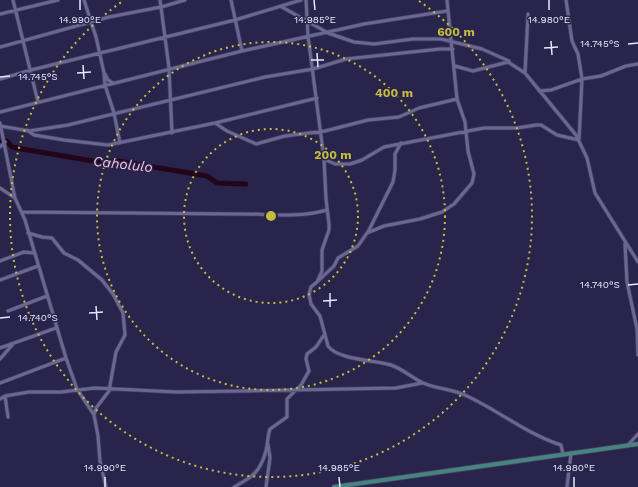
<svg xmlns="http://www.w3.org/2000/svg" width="638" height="487" viewBox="0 0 638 487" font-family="'Work Sans',sans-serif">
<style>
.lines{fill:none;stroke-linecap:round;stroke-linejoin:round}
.river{stroke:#240418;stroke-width:5}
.minor-casing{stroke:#454060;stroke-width:4.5}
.major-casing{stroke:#454060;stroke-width:5.5}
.minor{stroke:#696794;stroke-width:3}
.major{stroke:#478380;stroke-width:4}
.ticks{fill:none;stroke:#e7e7fc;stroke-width:1.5}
.ring{fill:none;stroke:#c4bc3e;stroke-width:2;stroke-dasharray:2 4}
.labels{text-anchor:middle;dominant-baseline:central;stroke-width:3;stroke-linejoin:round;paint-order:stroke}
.water-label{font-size:14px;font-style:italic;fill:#fbc3e0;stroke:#28244b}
.ticks-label{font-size:10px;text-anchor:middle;fill:#e7e7fc;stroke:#28244b;stroke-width:3;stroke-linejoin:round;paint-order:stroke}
.centre{fill:#c4bc3e;stroke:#28244b;stroke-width:2}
.ring-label{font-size:12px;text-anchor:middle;font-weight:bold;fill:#c4bc3e;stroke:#28244b;stroke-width:3;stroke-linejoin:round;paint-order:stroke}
</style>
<rect width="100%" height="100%" fill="#28244b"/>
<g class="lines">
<path class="river" d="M0 143 7 141 12 147 22 149 99 162 118 161 207 176 217 183 246 184"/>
<g class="minor-casing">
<path id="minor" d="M13 0 38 102
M84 0 96 37 104 73 105 85 114 113 120 143
M231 0 242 51
M306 0 308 36 324 159 326 199 329 224V230L322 250V271L317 282 311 287 309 294 311 304 320 316 328 346C338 360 375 360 391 365 403 369 412 378 423 383 437 389 453 389 467 396 499 411 527 434 561 445L563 454
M282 7 328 33 354 42 374 44 413 39H441L482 49 509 61
M0 14 58 0
M0 47 109 17 161 7 160 0
M455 66 473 71 508 62 525 73 576 135 587 158 595 193 638 262
M525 73 528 14
M105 74 108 80 113 83
M0 79 31 70 235 20 301 0
M539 91 551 90 582 79 601 76 626 66 638 64
M0 112 242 51 364 24 447 11
M0 123 15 198 25 220 66 358 77 389 94 415 98 436 100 461 106 487
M215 123 227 131 256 144 285 136 325 131 368 120 399 117 419 108 457 99 447 0
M0 126 29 131 68 125 265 77 313 69 346 59 440 49H453
M27 130 34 135 64 140 108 145 215 123 317 98
M172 133 169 68 161 7 185 0
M0 147 5 142
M324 159 335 164H350L362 160 384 147 484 128H517L536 125H541L557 135 579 140 582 79 578 54 572 41 566 0
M0 188 15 198
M22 212C93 212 163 214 234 214 266 213 296 219 327 210
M368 232 393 182 395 170V154L401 143
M28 233 42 237 52 238 64 253 78 260 102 280 113 294 123 313 125 335 116 352 109 391 96 408 94 415
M625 244 627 282 637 329 638 355
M0 261 24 252 34 253
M0 280 38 266
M318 281 334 266 338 258 358 246 367 233 384 226 420 219 442 212 454 204 472 183 474 174 468 151 465 122 457 99
M8 311 47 296
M0 348 56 328
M0 359 13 344
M0 383 66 358
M5 396 8 417
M0 399 5 396 29 392H61L95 388 176 392 244 391 396 388 422 383
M628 445 638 434
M234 487C250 478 259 474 265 454 268 446 267 438 270 429L287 417V399L301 385 309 371 306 359 307 354 316 347 324 335
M266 487 270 458 268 444
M567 487 571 453"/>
</g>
<g class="major-casing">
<path id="major" d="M334 487 638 444"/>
</g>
<use href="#minor" class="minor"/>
<use href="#major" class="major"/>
</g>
<path class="ticks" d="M80 0V10M314 0 315 10M549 0V10M551 41 552 55M628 44 638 43M544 48 558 47M317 53 318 67M311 60H324M83 65 84 79M77 73 91 72M0 77 10 76M628 285 638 284M330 293V307M323 301 337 300M96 306 97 320M89 313 103 312M0 318 10 317M105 477V487M339 477 340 487M574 477V487"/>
<g class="ring">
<circle cx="271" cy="216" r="87"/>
<circle cx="271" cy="216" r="174"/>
<path d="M419 1A261 261 0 1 1 123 1"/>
</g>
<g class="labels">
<g class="water-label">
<text transform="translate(123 164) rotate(6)">Caholulo</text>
</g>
</g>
<g class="ticks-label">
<text x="80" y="23">14.990°E</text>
<text x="315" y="23">14.985°E</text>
<text x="549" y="23">14.980°E</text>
<text x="600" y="47">14.745°S</text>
<text x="38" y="80">14.745°S</text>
<text x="600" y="288">14.740°S</text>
<text x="38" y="321">14.740°S</text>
<text x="105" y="471">14.990°E</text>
<text x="339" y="471">14.985°E</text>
<text x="574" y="471">14.980°E</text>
</g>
<circle cx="271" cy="216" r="6" class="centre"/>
<g class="ring-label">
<text x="456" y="36">600 m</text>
<text x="394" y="97">400 m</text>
<text x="333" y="159">200 m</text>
</g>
</svg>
